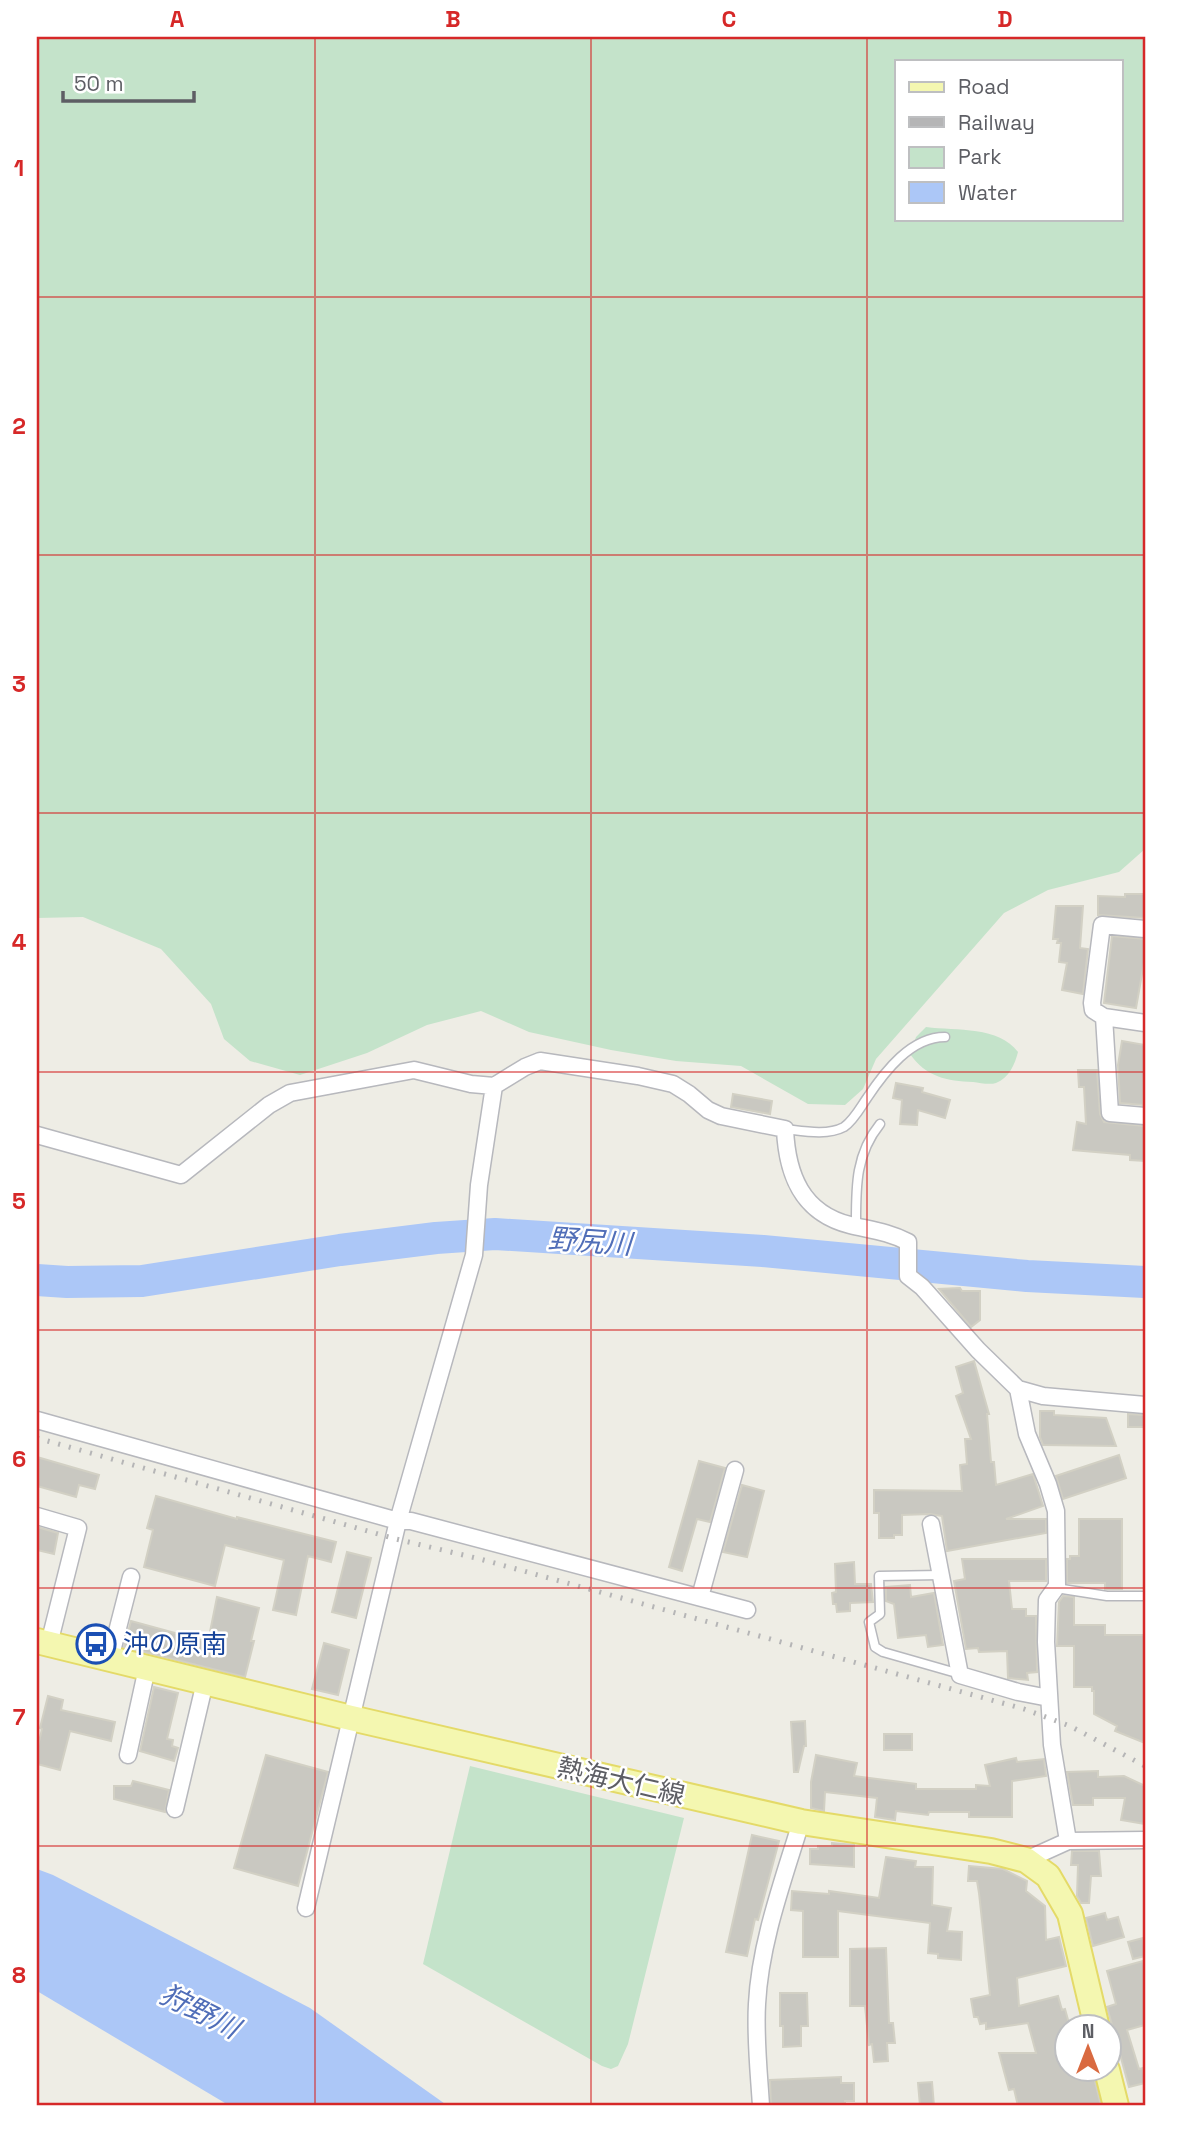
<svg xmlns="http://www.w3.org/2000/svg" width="1182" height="2143" viewBox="0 0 1182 2143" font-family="'Space Grotesk','Noto Sans JP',sans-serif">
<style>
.green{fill:#c4e3ca;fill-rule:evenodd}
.water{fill:#acc7f7}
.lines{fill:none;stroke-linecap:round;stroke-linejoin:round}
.river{stroke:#acc7f7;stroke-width:32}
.building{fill:#c9c8c1;stroke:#d2d0c4;stroke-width:2}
.lane-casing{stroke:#b7b8bd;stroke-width:11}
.street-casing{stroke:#b7b8bd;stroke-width:19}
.primary-casing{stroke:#e4da68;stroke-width:28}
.lane{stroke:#fff;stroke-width:8}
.street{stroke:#fff;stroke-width:16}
.primary{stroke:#f4f7b0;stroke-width:24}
.rail{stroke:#b5b5b6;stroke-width:5;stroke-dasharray:2 9;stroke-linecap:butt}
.grid{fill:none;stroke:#d62828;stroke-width:2;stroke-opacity:0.55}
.labels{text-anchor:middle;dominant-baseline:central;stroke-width:5;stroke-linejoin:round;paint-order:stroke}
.transit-label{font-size:26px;fill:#164399;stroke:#fff;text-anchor:start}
.street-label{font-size:26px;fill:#5d5e64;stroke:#fff}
.water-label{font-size:28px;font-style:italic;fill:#506eb8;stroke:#fff}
.neatline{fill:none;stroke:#d62828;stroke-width:2.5}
.grid-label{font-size:23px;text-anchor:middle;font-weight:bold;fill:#d62828}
</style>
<rect width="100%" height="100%" fill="#eeede5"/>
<path class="green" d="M37 37H1145V849L1119 872 1048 890 1004 913 876 1059 863 1089 845 1105 808 1104 741 1066 676 1061 611 1050 529 1032 481 1011 427 1025 367 1053 300 1075 250 1061 224 1039 211 1004 161 949 83 917 37 918ZM897 61H1121V219H897Z
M926 1027C957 1031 999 1026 1018 1052 1015 1064 1009 1078 996 1083 990 1085 980 1083 973 1082 947 1081 926 1077 910 1054L916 1037Z
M470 1766 684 1818 628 2044 618 2066 611 2069 602 2066 423 1964Z"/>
<path class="water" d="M37 1869 53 1875 310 2008 448 2106H230L37 1991Z"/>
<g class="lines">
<path class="river" d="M37 1280 67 1282 142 1281 340 1250 436 1238 495 1234 763 1251 1027 1276 1145 1282"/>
</g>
<path class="building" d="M1125 894H1145V918L1098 915V896L1125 897Z
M1056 906H1083L1080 948 1088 949 1083 994 1062 990 1067 963 1059 962 1061 943H1057L1058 939H1053Z
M1112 936 1145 939V957L1136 1008 1104 1003Z
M1122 1041 1145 1045 1143 1105 1120 1103 1118 1065Z
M1078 1070H1097L1100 1114 1104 1122 1145 1126V1161L1130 1160V1155L1073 1150 1077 1122 1086 1124 1084 1087H1079Z
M896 1083 923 1088 922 1092 950 1100 945 1118 918 1110 917 1125 900 1124 902 1100 893 1098Z
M733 1094 772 1101 770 1114 731 1107Z
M960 1288 962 1291H980V1320L971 1327 939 1289Z
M974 1361 989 1414H987L991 1462H994L996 1485 1033 1474 1043 1506 1006 1519H1046V1533L947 1551 942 1516 930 1514 902 1515V1535H894V1538H879V1513H874V1490L962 1491 960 1465 967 1464 965 1439H971L956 1396 963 1393 956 1367Z
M1040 1411H1054V1415L1106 1418 1116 1446 1043 1445 1040 1437Z
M1128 1414 1145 1415V1427H1128Z
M1119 1455 1126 1478 1063 1499 1056 1476Z
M37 1457 99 1475 95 1489 79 1485 76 1497 37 1486Z
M699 1461 725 1468 710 1522 697 1519 682 1571 669 1567Z
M742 1485 764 1491 747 1557 723 1552Z
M156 1496 237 1519V1517L336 1542 331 1562 308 1556 296 1615 273 1610 284 1560 225 1545 215 1586 144 1567 153 1530 147 1528Z
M1079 1519H1122V1589H1105V1583H1067V1559H1070V1556H1079Z
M37 1527 58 1533 54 1554 37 1550Z
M347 1552 371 1558 356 1618 332 1612Z
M962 1559H1046V1581H1009L1012 1609H1026V1616H1036L1037 1672 1027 1673 1028 1680 1008 1678 1007 1651 979 1652 978 1648 966 1649 954 1581 965 1579Z
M854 1562 855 1584H871L873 1602 850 1603V1611L837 1612 836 1604H833L832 1593 836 1592 835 1564Z
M910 1585 911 1597 934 1593 943 1645 928 1647 926 1635 898 1638 894 1604 886 1601V1587Z
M1063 1596 1074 1597V1625H1105V1635H1145V1743L1115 1731 1117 1726 1094 1714V1691H1092V1687H1074V1646H1057L1059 1602Z
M217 1597 259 1608 251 1641H254L245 1677 124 1647 131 1621 208 1642Z
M324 1643 349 1650 338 1695 312 1689Z
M154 1687 178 1693 167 1739 173 1740 172 1746 178 1748 174 1761 140 1751Z
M48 1696 63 1700 61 1710 115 1722 111 1741 70 1731 60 1770 37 1764V1750L42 1729 40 1728Z
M805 1721 806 1746H804L798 1772H794L791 1722Z
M884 1734H912V1750H884Z
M266 1755 328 1772 298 1886 234 1868Z
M816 1755 857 1763 854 1776 916 1784V1789H976V1785L990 1786 985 1765 1016 1758 1017 1762 1044 1759 1046 1776 1012 1781V1817H969V1812H929L928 1815 896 1811 895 1820 875 1817 877 1798 825 1792 824 1811 811 1808V1782Z
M1098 1771V1777L1124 1776 1145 1786V1824L1121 1820 1125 1798H1093V1805H1073L1067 1772Z
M133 1781 169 1790 165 1812 114 1799V1786H131Z
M752 1835 779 1841 758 1920 755 1919 747 1956 726 1952Z
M832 1843 854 1845V1867L810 1864V1849H818V1846H832Z
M1072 1851H1099L1101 1876H1091L1089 1903H1081L1077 1896 1078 1865H1071Z
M886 1857 916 1861 915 1867H933L932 1905 951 1908 947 1931 962 1932 961 1960 938 1958V1954L928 1953 930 1923 838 1911V1957H803V1911L791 1910 792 1891 829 1894V1891L879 1898Z
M969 1866 1003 1869 1027 1881 1026 1891 1045 1906 1046 1940 1059 1937 1066 1966 1017 1978 1019 2006 1058 1996 1062 2010 1065 2009 1070 2027H1067V2069H1092L1101 2106H1018L1014 2089 1009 2090 999 2053H1036L1028 2023 986 2029V2023L980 2024 978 2017H974L971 1999 990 1995 979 1893 977 1881H968Z
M1105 1913 1107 1920 1118 1917 1124 1937 1093 1946 1086 1918Z
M1143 1938 1145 1956 1133 1959 1128 1942Z
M886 1948 889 2023H893L895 2043H887L888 2061 874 2062 872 2044 869 2045 865 2006H850V1949Z
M1143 1961 1145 1970V2025L1127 2030 1139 2069 1143 2068 1145 2083 1129 2087 1107 2007 1116 2004 1107 1971Z
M780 1993H807L808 2026H801V2046L783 2047V2026H780Z
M841 2077V2083H854V2101H845V2103L771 2106 770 2080Z
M932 2082 934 2106H920L918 2083Z"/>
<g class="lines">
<g class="lane-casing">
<path id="lane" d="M785 1129C803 1131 827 1136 844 1127 854 1120 860 1108 867 1098 885 1071 911 1037 945 1037
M856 1226C856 1188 855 1155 880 1124
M941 1575 879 1576 880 1614 869 1622 875 1647 883 1652 960 1674
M1056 1588 1107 1596H1145"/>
</g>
<g class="street-casing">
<path id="street" d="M1145 929 1102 925 1092 1003 1093 1010 1104 1017 1145 1023
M1104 1017 1110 1113 1145 1116
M37 1135 181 1175 269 1105 290 1093 414 1070 471 1084 494 1086 525 1067 540 1061 638 1076 673 1084 689 1094 708 1110 721 1116 785 1129C787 1175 802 1213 850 1225 871 1230 889 1232 908 1242V1276L922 1287 978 1350 1018 1389 1027 1434 1048 1484 1056 1511 1057 1586 1047 1600 1046 1642 1052 1745 1068 1841
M1018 1389 1043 1396 1145 1405
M37 1420 398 1521H411L747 1610
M37 1516 78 1528 49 1644
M931 1524 960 1675 1018 1692 1049 1698
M700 1597 735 1470
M110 1659 131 1577
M128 1755 147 1668
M175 1809 205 1682
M1026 1860 1068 1841 1145 1840
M306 1908 398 1521 474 1255 479 1185 494 1086
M761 2106C759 2073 755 2038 757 2004 760 1943 783 1881 801 1822"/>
</g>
<g class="primary-casing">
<path id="primary" d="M37 1641 351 1718 801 1822 991 1851 1026 1860 1048 1876 1070 1914 1097 2028
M1107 2070 1116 2106"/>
</g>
<use href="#lane" class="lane"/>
<use href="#street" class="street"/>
<use href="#primary" class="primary"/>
<path class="rail" d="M37 1438 396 1539 480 1559 1024 1709 1070 1726 1145 1766"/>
</g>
<path class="grid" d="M315 37V2106M591 37V2106M867 37V2106M37 297H1145M37 555H1145M37 813H1145M37 1072H1145M37 1330H1145M37 1588H1145M37 1846H1145"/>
<defs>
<g id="bus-ring" transform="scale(2.0125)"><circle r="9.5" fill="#fff" stroke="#1a4fb4" stroke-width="1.5"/><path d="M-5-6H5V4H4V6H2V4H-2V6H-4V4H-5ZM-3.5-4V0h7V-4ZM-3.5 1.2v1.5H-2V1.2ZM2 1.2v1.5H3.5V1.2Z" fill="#1a4fb4"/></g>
</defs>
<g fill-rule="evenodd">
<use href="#bus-ring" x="96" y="1644"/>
</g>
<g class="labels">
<g class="transit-label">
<text x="123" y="1644">沖の原南</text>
</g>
<g class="street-label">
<text transform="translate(621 1781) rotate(13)">熱海大仁線</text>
</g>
<g class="water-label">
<text transform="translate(590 1241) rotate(4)">野尻川</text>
<text transform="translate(200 2011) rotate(27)">狩野川</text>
</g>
</g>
<rect width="1182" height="2143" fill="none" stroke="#ffffff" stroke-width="77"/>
<rect x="895" y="60" width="228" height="161" fill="#ffffff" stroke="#bebfc1" stroke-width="2"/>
<rect x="909" y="82" width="35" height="10" fill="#f4f7b0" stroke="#bebfc1" stroke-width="2"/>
<text x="958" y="94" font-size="21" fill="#5d5e64">Road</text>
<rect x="909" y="117" width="35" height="10" fill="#b5b5b6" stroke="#bebfc1" stroke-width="2"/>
<text x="958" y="130" font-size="21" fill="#5d5e64">Railway</text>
<rect x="909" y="147" width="35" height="21" fill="#c4e3ca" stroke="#bebfc1" stroke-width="2"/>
<text x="958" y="164" font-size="21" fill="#5d5e64">Park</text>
<rect x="909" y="182" width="35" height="21" fill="#acc7f7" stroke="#bebfc1" stroke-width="2"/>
<text x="958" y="200" font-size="21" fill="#5d5e64">Water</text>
<g transform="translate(1088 2048)"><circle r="33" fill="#ffffff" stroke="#bebfc1" stroke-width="2"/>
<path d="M0-5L12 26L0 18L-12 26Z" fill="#d96a40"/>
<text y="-10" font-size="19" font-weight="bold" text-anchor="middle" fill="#5d5e64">N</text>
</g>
<path d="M63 91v10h131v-10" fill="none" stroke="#5d5e64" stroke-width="3.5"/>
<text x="74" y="91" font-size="21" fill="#5d5e64" stroke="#ffffff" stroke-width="5" paint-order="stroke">50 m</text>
<rect x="38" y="38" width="1106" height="2066" class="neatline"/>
<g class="grid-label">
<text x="177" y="27">A</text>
<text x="453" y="27">B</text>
<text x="729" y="27">C</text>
<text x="1005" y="27">D</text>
<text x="19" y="176">1</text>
<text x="19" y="434">2</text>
<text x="19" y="692">3</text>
<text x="19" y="950">4</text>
<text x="19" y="1209">5</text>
<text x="19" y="1467">6</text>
<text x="19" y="1725">7</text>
<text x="19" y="1983">8</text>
</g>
</svg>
